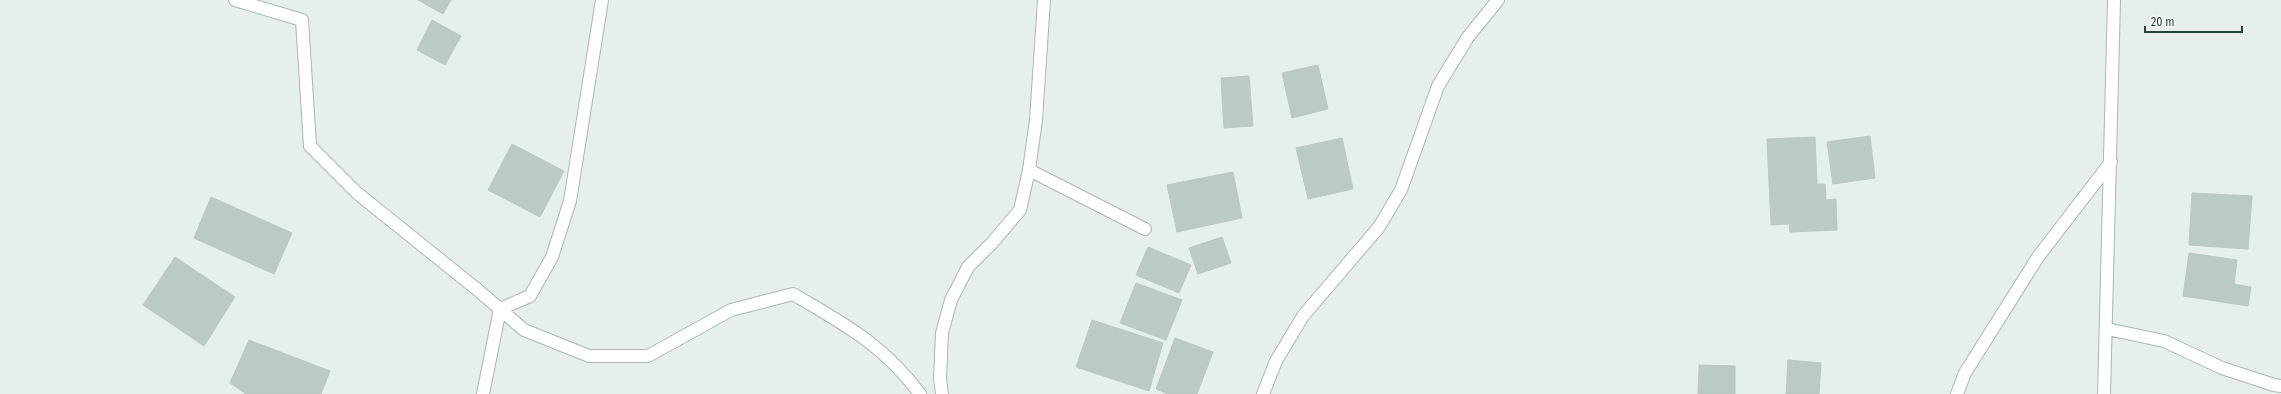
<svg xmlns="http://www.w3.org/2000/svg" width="2281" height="394" viewBox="0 0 2281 394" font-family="'Fira Sans Condensed',sans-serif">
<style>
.building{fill:#bbcac4;stroke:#b8c9c2}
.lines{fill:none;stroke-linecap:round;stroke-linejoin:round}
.minor-casing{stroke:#a8b8b2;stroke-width:14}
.minor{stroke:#fff;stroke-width:12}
</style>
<rect width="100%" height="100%" fill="#e6efeb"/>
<path class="building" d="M418 0H451L443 14Z
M432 20 461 36 445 65 417 50Z
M1318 65 1328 109 1292 118 1282 73Z
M1249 76 1253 126 1224 128 1221 78Z
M1870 136 1875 178 1833 184 1827 142Z
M1815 137 1817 184H1825L1826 200 1836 199 1837 230 1790 232 1789 224 1771 225 1767 139Z
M1342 138 1353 189 1308 199 1296 148Z
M512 144 564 171 540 217 488 190Z
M1233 172 1242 218 1177 232 1167 185Z
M2192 193 2252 196 2248 249 2189 245Z
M211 197 292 233 274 274 194 238Z
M1222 237 1231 263 1198 274 1189 248Z
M1148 247 1191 265 1179 293 1136 275Z
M2189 253 2237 260 2234 284 2251 287 2248 306 2183 296Z
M175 257 235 297 204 346 143 305Z
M1136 283 1182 300 1166 340 1120 323Z
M1092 320 1163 343 1149 391 1076 367Z
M1175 338 1213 352 1197 394H1168L1156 389Z
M249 340 330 371 321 394H246L230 383Z
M1788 360 1821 363 1819 394H1786Z
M1699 365 1735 366V394H1698Z"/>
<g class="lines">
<g class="minor-casing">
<path id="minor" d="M235 0 302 20 310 146 357 193 479 291 524 330 589 356H648L731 310 793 294C844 324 884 345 920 394
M1029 170 1145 229
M500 309 530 296 552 257 570 201 602 0
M2107 329 2164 341 2222 368 2274 385 2281 386
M483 394 500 309
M942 394 940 378 942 333 951 300 968 267 992 243 1020 210 1029 170 1036 120 1044 0
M1263 394 1276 361 1303 316 1379 227 1401 190 1438 86 1468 37 1498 0
M1957 394 1965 373 2038 257 2111 162
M2104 394 2114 0"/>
</g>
<use href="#minor" class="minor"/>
</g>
<path d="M2145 26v6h97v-6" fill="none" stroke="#24423a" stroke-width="2"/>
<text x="2151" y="26" font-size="12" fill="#24423a" stroke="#f7fbf9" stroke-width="3" paint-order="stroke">20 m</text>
</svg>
